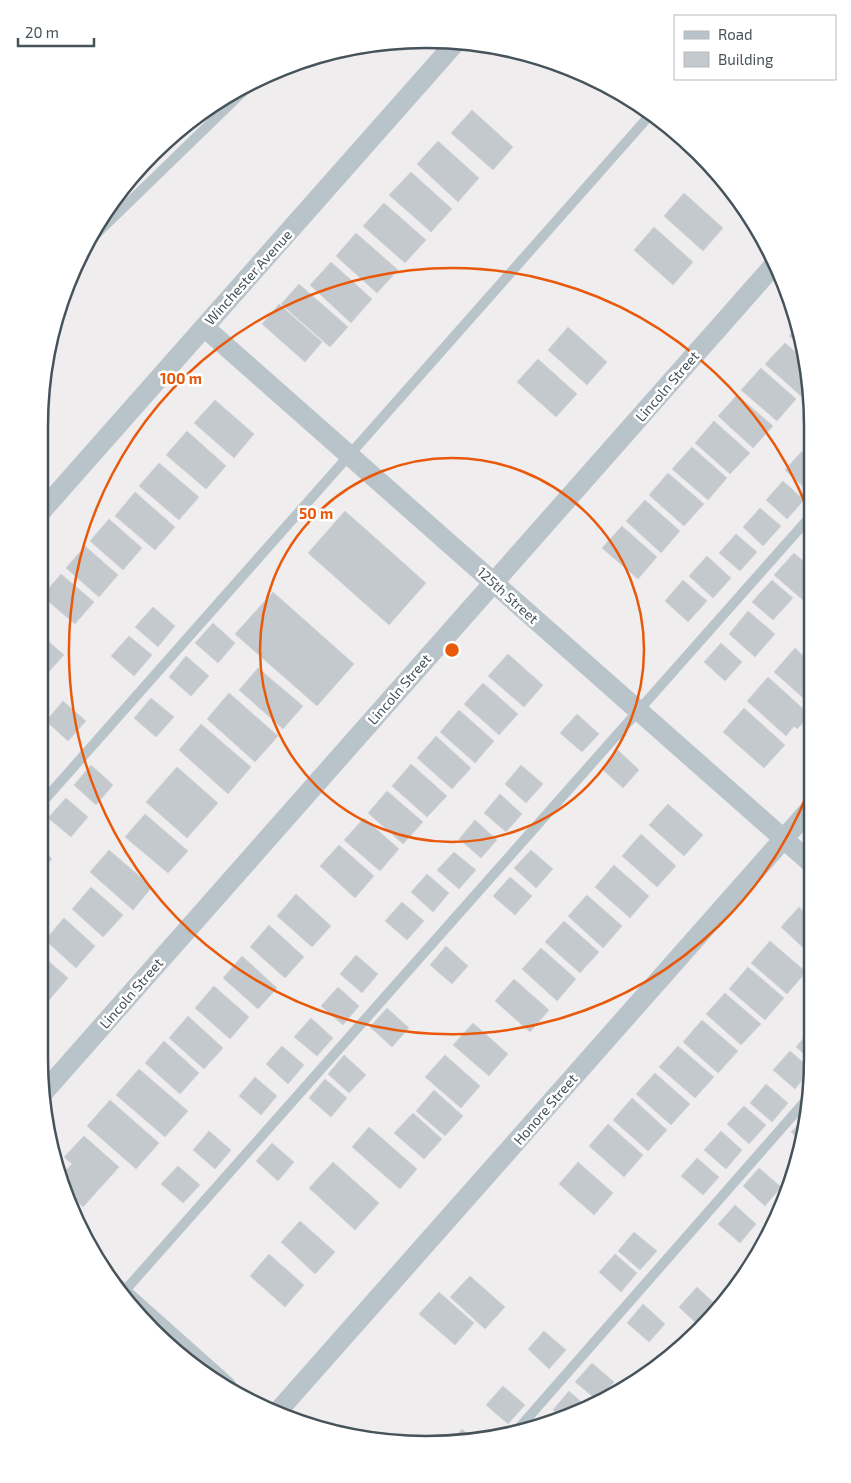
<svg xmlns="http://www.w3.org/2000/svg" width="851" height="1483" viewBox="0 0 851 1483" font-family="'Exo 2',sans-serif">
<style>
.building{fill:#c4c9cd;stroke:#d1d4d9}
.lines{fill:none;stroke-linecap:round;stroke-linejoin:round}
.service{stroke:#b9c4ca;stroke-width:10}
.minor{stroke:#b9c4ca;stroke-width:20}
.ring{fill:none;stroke:#e8590c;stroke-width:2.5}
.labels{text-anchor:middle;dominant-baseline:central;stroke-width:5;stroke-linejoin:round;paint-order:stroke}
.street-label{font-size:14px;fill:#46535a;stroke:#fff}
.rim{fill:none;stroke:#46535a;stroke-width:2.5}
.centre{fill:#e8590c;stroke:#fff;stroke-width:2.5}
.ring-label{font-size:15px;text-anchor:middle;font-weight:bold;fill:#e8590c;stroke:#fff;stroke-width:5;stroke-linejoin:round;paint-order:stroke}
</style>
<rect width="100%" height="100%" fill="#f0edee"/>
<path class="building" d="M472 110 513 147 493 170 451 133Z
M438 141 479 178 458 202 417 164Z
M411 172 452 209 431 232 389 195Z
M684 193 723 228 703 251 664 216Z
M384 203 426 240 405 263 363 226Z
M654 227 693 262 673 285 634 250Z
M356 233 398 270 377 293 336 256Z
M331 262 372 299 351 323 310 285Z
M299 284 348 327 330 347 281 304Z
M279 304 322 342 305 362 262 324Z
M568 327 607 362 587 385 548 350Z
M798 327 803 348 789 336Z
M785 343 806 361 809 375V386L801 396 765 364Z
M538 359 577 394 556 417 517 382Z
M761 368 796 399 777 421 741 390Z
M737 395 773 426 753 448 718 416Z
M215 400 254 434 234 458 194 423Z
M714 421 750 453 730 474 695 443Z
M187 431 226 466 206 489 166 455Z
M692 447 727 478 708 500 672 469Z
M802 451 809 457V485L806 489 785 470Z
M159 463 199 497 179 520 139 486Z
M668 473 704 504 684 526 649 495Z
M783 481 804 500 787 519 766 500Z
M135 492 175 527 155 550 115 516Z
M645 500 680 531 661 553 626 521Z
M760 508 781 526 763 546 743 527Z
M345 511 426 583 389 625 308 553Z
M109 519 142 548 123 570 90 541Z
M622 526 657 557 638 579 602 548Z
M736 534 757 552 740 571 719 553Z
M85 546 118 575 99 597 66 568Z
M794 553 810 567V595L804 601 774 575Z
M707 556 731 578 713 598 689 576Z
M61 574 94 602 75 624 42 596Z
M683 580 707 601 688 622 665 601Z
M772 580 793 598 773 620 752 602Z
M273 592 354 664 317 706 235 634Z
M153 607 175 626 158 647 135 627Z
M748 611 775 634 755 657 729 634Z
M213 623 235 643 218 663 195 643Z
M39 633 64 655 45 676 39 671Z
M129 636 152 655 134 676 111 656Z
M721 643 742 662 725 681 704 662Z
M810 643V654L805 649Z
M795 648 810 662V704L774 672Z
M508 654 543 685 524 707 488 676Z
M186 656 209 676 191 696 169 677Z
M258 668 303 706 283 729 239 690Z
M768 677 810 715 797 729 794 726 786 736 747 701Z
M483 683 518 714 499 735 464 704Z
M229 693 278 736 255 762 207 719Z
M151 698 174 717 156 737 134 718Z
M63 701 86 721 68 741 46 721Z
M744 708 785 745 764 768 723 732Z
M459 710 494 741 475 763 440 732Z
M577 714 599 734 582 752 560 733Z
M201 724 251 767 228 794 179 750Z
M436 736 471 768 452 789 417 758Z
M618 750 639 770 623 788 602 769Z
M39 759 46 765 39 773Z
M411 764 447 796 427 817 392 786Z
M91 765 113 785 96 805 74 785Z
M521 765 543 784 526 803 505 784Z
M177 767 218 803 187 838 146 802Z
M387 791 423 822 403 844 368 813Z
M500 794 522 814 506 832 484 813Z
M66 798 88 817 71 837 48 818Z
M668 804 703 835 684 856 649 825Z
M145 814 188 851 168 873 125 837Z
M364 818 399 849 380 871 344 840Z
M475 820 497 840 481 858 459 839Z
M641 834 676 866 657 887 622 856Z
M339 845 374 876 355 898 320 866Z
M39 847 52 859 39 873Z
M109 850 152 887 133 910 90 872Z
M531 850 553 869 536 888 514 868Z
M454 852 476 870 459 889 437 870Z
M614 865 649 896 630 918 595 887Z
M427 874 449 893 433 912 411 892Z
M510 877 532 896 515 915 493 896Z
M91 887 123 915 103 937 72 909Z
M296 894 331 926 312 947 277 916Z
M587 895 622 926 603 948 568 916Z
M402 902 424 921 407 940 385 921Z
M799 907 811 918V955L781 927Z
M64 918 95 946 76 968 45 940Z
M564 921 599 952 580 973 545 942Z
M269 925 304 957 285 978 250 947Z
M770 941 806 972 787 994 751 963Z
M446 946 468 966 452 984 430 965Z
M541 948 576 979 557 1001 522 969Z
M39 953 68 978 49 1000 39 991Z
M356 955 378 974 362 993 340 974Z
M242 956 277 988 258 1009 223 978Z
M748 967 784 998 765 1020 729 989Z
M514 979 549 1010 530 1032 495 1001Z
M214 986 249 1017 230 1039 195 1008Z
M338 987 359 1006 343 1025 321 1006Z
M725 993 761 1024 741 1045 706 1014Z
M387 1008 409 1028 392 1047 370 1027Z
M188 1016 223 1048 204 1069 169 1038Z
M311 1018 333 1038 317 1056 294 1037Z
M702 1020 738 1051 718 1073 683 1042Z
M473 1023 508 1054 489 1076 453 1045Z
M811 1029V1060L796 1047Z
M164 1041 199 1073 180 1094 145 1063Z
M282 1046 304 1065 288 1084 266 1064Z
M678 1046 714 1077 695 1098 659 1067Z
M790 1051 811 1069 795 1089 773 1070Z
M344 1055 366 1075 349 1093 328 1074Z
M445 1055 480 1086 461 1108 425 1077Z
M139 1069 188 1111 165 1137 116 1095Z
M655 1073 690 1104 671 1125 636 1094Z
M255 1077 277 1096 261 1115 239 1096Z
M325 1079 347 1098 331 1117 309 1098Z
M766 1084 788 1103 772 1122 750 1103Z
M434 1090 463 1116 445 1136 416 1111Z
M632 1098 667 1130 648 1151 613 1120Z
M110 1100 159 1143 136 1169 87 1126Z
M744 1106 766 1125 749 1144 727 1124Z
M413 1113 442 1139 424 1159 394 1133Z
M805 1117 800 1140 791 1132Z
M608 1124 643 1155 624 1177 589 1146Z
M369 1127 417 1169 400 1189 352 1147Z
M209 1131 231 1150 215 1169 193 1150Z
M721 1131 742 1150 726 1169 704 1150Z
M84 1136 119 1167 83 1207 63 1189 59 1178 72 1164 64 1157Z
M272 1143 294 1162 278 1181 256 1161Z
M697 1158 719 1177 703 1195 681 1176Z
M333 1162 379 1203 355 1230 309 1188Z
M578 1162 613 1193 594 1215 559 1184Z
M178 1166 200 1185 183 1203 161 1184Z
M759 1168 781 1187 765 1206 743 1186Z
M735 1205 756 1224 740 1243 718 1224Z
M300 1221 335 1252 315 1274 281 1242Z
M634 1232 657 1251 640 1270 618 1251Z
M269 1254 304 1285 285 1307 250 1276Z
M615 1254 637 1273 621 1292 599 1272Z
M470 1276 505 1307 485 1329 450 1297Z
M697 1287 716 1305 699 1326 679 1307Z
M439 1292 474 1323 455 1345 419 1314Z
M643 1304 665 1324 649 1342 627 1323Z
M544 1331 566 1350 549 1369 528 1349Z
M592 1363 614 1382 597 1400 575 1382Z
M503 1386 525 1405 508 1424 486 1405Z
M569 1391 587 1407 573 1415 561 1418 553 1410Z
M462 1429 472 1438 449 1443Z"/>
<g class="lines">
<path class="service" d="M85 245 257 78
M39 806 650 115
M121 1295 809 518
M519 1428 808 1098"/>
<path class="minor" d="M204 327 811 863
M39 514 457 41
M44 1092 774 265
M116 1288 226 1386
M279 1410 810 809"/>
</g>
<g class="ring">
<circle cx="452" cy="650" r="192"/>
<path d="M810 787A383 383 0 1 1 808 510"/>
</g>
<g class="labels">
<g class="street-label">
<text transform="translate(248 277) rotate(-48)">Winchester Avenue</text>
<text transform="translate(667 386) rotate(-49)">Lincoln Street</text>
<text transform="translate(508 595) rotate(42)">125th Street</text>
<text transform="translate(399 689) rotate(-49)">Lincoln Street</text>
<text transform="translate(131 993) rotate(-49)">Lincoln Street</text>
<text transform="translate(545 1109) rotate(-49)">Honore Street</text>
</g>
</g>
<path d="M0 0H851V1483H0ZM426 48H426A378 378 0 0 1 804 426V1058A378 378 0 0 1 426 1436H426A378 378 0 0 1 48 1058V426A378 378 0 0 1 426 48Z" fill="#fff" fill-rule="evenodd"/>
<path class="rim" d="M426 48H426A378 378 0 0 1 804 426V1058A378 378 0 0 1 426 1436H426A378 378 0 0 1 48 1058V426A378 378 0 0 1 426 48Z"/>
<circle cx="452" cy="650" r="8" class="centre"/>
<g class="ring-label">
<text x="181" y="384">100 m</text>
<text x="316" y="519">50 m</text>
</g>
<rect x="674" y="15" width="162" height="65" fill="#ffffff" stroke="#b5babd"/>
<rect x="684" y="31" width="25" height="8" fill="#b9c4ca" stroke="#b5babd"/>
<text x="718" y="40" font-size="15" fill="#46535a">Road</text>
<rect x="684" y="52" width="25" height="15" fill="#c4c9cd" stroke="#b5babd"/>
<text x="718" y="65" font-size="15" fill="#46535a">Building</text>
<path d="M18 38v8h76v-8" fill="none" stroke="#46535a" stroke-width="2.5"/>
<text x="25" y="38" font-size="15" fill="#46535a" stroke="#ffffff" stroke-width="4" paint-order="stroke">20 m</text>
</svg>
